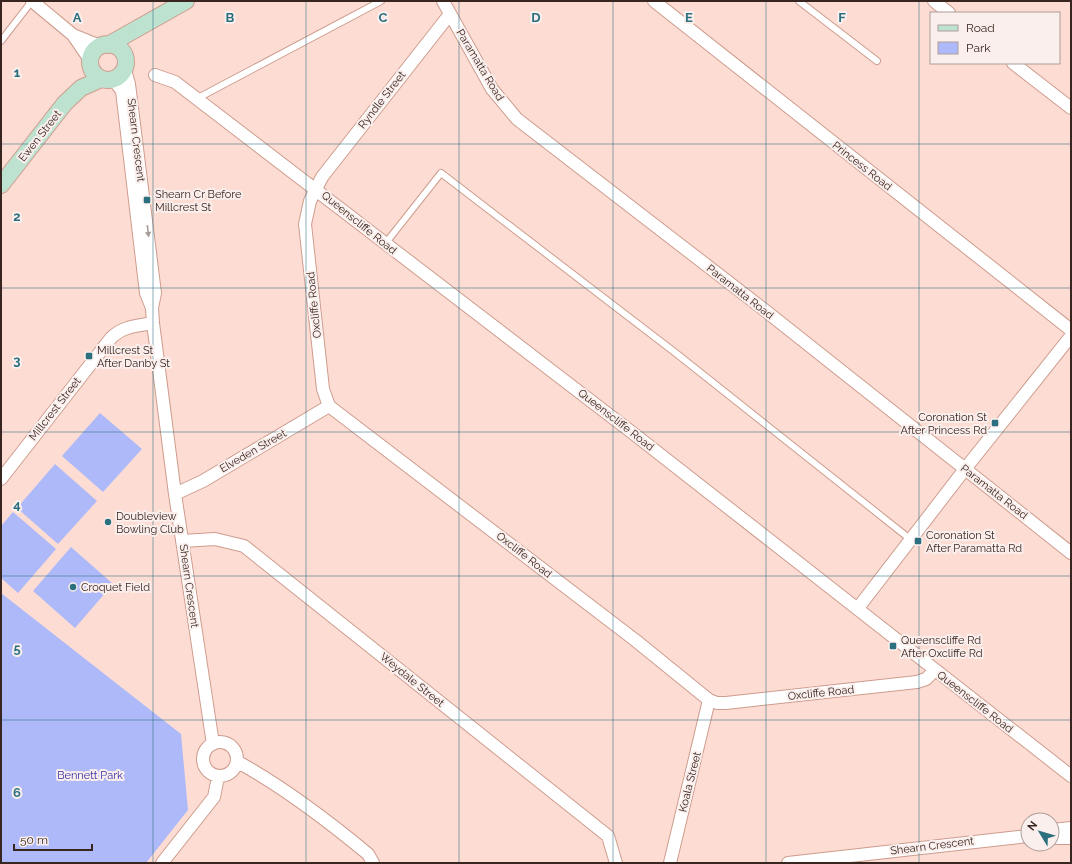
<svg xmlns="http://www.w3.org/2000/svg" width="1072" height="864" viewBox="0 0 1072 864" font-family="Raleway,sans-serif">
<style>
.green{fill:#aeb9f9}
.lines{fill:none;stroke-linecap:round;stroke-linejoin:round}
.service-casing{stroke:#ce9c8e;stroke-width:8}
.minor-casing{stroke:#ce9c8e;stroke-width:14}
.secondary-casing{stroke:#ce9c8e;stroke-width:18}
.service{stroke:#fff;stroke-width:6}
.minor{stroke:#fff;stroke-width:12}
.secondary{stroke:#bde3d0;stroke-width:16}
.oneway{fill:#a69d9a}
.grid{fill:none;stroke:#2c7080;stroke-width:1;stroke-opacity:0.55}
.poi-dot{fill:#2c7080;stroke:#faefec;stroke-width:1.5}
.labels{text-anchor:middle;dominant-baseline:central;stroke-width:4;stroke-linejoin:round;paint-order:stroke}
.street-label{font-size:11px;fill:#39251f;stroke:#faefec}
.poi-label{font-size:11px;fill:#39251f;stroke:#faefec;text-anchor:start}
.park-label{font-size:11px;fill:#352fa8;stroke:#faefec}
.grid-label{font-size:13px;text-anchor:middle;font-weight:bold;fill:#2c7080;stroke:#faefec;stroke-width:4;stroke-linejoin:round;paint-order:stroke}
</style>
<rect width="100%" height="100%" fill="#fdddd3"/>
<path class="green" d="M100 413 142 449 103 492 62 456Z
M55 464 97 501 58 544 17 508Z
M13 512 56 549 18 593 1 578V526Z
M71 547 113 584 75 628 33 591Z
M1 593 181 734 188 810 146 863H1Z"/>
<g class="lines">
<g class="service-casing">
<path id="service" d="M799 1 877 61
M1 41 32 1
M198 98 381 1
M385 244 441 173 677 354 910 539"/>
</g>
<g class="minor-casing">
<path id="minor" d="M32 1 73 35 100 46
M443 1 492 89 517 119 762 308 1071 553
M654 1 1071 330
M934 1 949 13
M450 14 322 177 310 201 305 224 323 389 329 406 635 640 709 700 717 703H726L917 682 926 679 935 670
M73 35 90 60
M1013 63 1071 108
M124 67 129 84 155 293 152 308 153 323 175 494 213 744
M155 75 175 82 634 434 1071 776
M113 79 122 91 146 293 152 308
M1 479 111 338C123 326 137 326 153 323
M175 494 203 481 329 406
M182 541 215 539 244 546 608 836 616 863
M858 608 965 469 1071 336
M203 759a17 17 0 1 1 34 0a17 17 0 1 1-34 0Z
M238 762C285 788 327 820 368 854L373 863
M1052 830 1071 828
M1052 838H1071
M162 863 214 797 218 777
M670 863 709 700
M788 863 1028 836"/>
</g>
<g class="secondary-casing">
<path id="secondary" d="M90 62a18 18 0 1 1 36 0a18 18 0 1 1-36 0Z
M108 45 186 1
M1 185 65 103 81 88 101 79"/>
</g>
<use href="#service" class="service"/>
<use href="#minor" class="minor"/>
<use href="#secondary" class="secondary"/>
</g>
<defs><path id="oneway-solid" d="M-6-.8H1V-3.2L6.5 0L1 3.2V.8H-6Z"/></defs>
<use class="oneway" href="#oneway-solid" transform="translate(148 231) rotate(83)"/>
<path class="grid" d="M153 1V863M306 1V863M459 1V863M613 1V863M766 1V863M919 1V863M1 144H1071M1 288H1071M1 432H1071M1 576H1071M1 720H1071"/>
<g class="poi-dot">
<rect x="143" y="196" width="8" height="8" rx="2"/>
<rect x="85" y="352" width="8" height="8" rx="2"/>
<rect x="991" y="419" width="8" height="8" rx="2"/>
<circle cx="108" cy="522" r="4"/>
<rect x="914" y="537" width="8" height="8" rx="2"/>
<circle cx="73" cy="587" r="4"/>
<rect x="889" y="642" width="8" height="8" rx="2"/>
</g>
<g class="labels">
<g class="street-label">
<text transform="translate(480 65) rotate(59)">Paramatta Road</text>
<text transform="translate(382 100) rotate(-52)">Ryndle Street</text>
<text transform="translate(40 136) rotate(-52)">Ewen Street</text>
<text transform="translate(136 140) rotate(83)">Shearn Crescent</text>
<text transform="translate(862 166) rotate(38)">Princess Road</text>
<text transform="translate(359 223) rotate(39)">Queenscliffe Road</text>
<text transform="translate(740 292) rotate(38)">Paramatta Road</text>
<text transform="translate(314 305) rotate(-96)">Oxcliffe Road</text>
<text transform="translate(55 409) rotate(-52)">Millcrest Street</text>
<text transform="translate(616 420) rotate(38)">Queenscliffe Road</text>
<text transform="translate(253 451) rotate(-30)">Elveden Street</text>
<text transform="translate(994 492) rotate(38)">Paramatta Road</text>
<text transform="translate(524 555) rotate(38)">Oxcliffe Road</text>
<text transform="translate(189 586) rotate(82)">Shearn Crescent</text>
<text transform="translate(412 680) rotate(39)">Weydale Street</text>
<text transform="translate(821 693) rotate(-6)">Oxcliffe Road</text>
<text transform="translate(975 702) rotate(38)">Queenscliffe Road</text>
<text transform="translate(690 782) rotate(-76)">Koala Street</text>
<text transform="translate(932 846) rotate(-7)">Shearn Crescent</text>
</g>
<g class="poi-label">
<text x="155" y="194">Shearn Cr Before<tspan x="155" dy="13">Millcrest St</tspan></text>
<text x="97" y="350">Millcrest St<tspan x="97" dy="13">After Danby St</tspan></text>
<text x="987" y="417" text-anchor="end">Coronation St<tspan x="987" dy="13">After Princess Rd</tspan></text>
<text x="116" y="516">Doubleview<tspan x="116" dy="13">Bowling Club</tspan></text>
<text x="926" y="535">Coronation St<tspan x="926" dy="13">After Paramatta Rd</tspan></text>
<text x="81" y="587">Croquet Field</text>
<text x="901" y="640">Queenscliffe Rd<tspan x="901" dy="13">After Oxcliffe Rd</tspan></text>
</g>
<g class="park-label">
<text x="90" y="775">Bennett Park</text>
</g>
</g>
<g class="grid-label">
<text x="77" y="22">A</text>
<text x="230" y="22">B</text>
<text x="383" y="22">C</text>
<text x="536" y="22">D</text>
<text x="689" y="22">E</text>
<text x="842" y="22">F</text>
<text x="17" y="77">1</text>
<text x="17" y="221">2</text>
<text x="17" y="365">3</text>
<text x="17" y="509">4</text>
<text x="17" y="653">5</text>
<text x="17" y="797">6</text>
</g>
<rect width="1072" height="864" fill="none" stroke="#39251f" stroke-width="4"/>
<rect x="930" y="12" width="130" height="52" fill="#faefec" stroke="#ad9e9a"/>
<rect x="938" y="25" width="20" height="6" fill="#bde3d0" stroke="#ad9e9a"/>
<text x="966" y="32" font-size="12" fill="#39251f">Road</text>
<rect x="938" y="42" width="20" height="12" fill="#aeb9f9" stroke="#ad9e9a"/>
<text x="966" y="52" font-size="12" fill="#39251f">Park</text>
<g transform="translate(1040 832) rotate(308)"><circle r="19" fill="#faefec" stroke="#ad9e9a"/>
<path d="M0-3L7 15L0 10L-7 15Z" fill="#2c7080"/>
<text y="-6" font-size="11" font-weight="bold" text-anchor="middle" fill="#39251f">N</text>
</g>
<path d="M14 844v6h78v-6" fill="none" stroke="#39251f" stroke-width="2"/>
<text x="20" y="844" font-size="12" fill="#39251f" stroke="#faefec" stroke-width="3" paint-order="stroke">50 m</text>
</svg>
